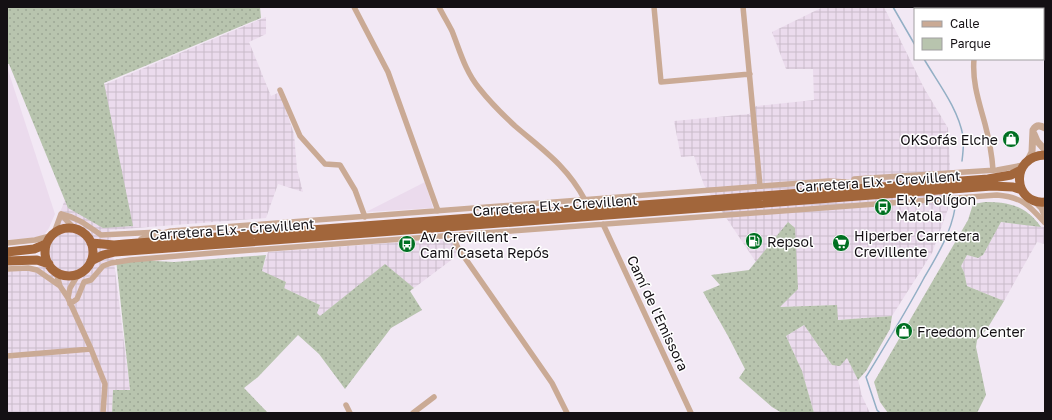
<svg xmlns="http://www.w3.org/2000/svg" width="1052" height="420" viewBox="0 0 1052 420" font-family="'Golos Text',sans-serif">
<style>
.built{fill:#ebdbed}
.industrial{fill:url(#industrial-grid)}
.green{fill:url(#green-dots)}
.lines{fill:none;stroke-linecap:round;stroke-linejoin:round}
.stream{stroke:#93afc5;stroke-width:1.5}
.minor{stroke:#caaa95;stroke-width:5.5}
.tertiary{stroke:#caaa95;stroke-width:7}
.trunk{stroke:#a2663b;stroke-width:9}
.labels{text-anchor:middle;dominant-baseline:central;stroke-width:3;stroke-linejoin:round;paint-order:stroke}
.poi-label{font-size:14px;fill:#141014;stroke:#fff;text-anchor:start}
.street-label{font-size:14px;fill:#141014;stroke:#fff}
</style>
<defs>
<pattern id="industrial-grid" width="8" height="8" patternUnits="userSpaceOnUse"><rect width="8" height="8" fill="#ebdbed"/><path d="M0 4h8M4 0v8" fill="none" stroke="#c9bbca"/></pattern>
<pattern id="green-dots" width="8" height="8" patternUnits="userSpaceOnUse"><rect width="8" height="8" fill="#b8c4ae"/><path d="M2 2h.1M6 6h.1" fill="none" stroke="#9da795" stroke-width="1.8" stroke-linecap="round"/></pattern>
</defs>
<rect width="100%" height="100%" fill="#f2e8f4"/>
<path class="built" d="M7 67 55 214 49 228 44 235 34 238 7 240Z
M425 182 433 208 366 212Z"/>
<path class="industrial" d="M823 7H884L924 88 948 128 950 167 948 209 932 253 892 316 837 320 836 305 779 307 788 222 756 262 704 185 694 156 681 157 674 121 749 114 756 106 814 100 813 69H786L772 32Z
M266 17V34L249 42 271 96 280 92 294 134 297 169 303 192 278 184 266 218 110 230 130 391 113 390 112 413H7V269L39 267 66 197 39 102 106 84Z
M1000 222 1045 227V244L1037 242 1004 301 967 286 964 272 961 266 967 255 978 258 983 255Z
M457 240 462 252 414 288 385 265 320 316 317 313 320 305 284 288 262 271 268 252 416 241Z
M804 325 832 365 847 358 858 380 862 396 870 413H814L802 371 786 336Z"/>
<path class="green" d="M7 7H260L261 18 104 83 133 226 103 228 68 208 9 64H7Z
M985 202C1010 202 1026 206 1041 227L1001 222 983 255 978 258 967 255 961 266 964 272 967 286 1004 301 987 329 977 340 976 347 986 395 977 413H888L880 402 874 382 968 220 973 204Z
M788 222 795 228 798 289 780 307 837 305 838 320 892 316 890 329 866 371 858 380 847 358 840 366 832 365 804 325 786 336 802 371 814 413H782L772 407 739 378 745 369 728 336 703 292 720 285 711 275 749 270Z
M266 255 262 271 286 282 284 288 320 305 317 313 320 316 385 264 414 288 410 291 422 310 391 328 345 389 319 354 298 335 258 377 244 388 268 413H112L113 390H130L116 259 174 262Z"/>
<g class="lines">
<path class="stream" d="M893 7 915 45
M924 59C938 83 958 108 963 136 964 144 963 153 962 161
M880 413 877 410 866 377C886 344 906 312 924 278 937 256 951 233 955 208"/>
<path class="minor" d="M354 7 388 72 438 211
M439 7C443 15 448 23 452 31 460 51 465 71 479 88 490 102 502 114 515 126 543 150 567 166 585 200
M654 7 661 82 750 74
M743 7 760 186
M1027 7H1037
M985 9 986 7
M974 59C972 82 979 102 985 124 989 139 992 155 993 170
M280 90 300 136 325 164 340 165 355 190 365 217
M854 179 997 170 1023 165
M61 214C77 217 88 226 101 235L159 232
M61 214 67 221 75 229
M603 224 691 413
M54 233 61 214
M452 235 458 248 552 383 567 413
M141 239 171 231 829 181 880 184
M7 243 35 240 50 236
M7 269 28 268 37 270 60 286
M56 272 60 286 68 298 91 349 105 384 103 413
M68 298 70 288 79 273
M70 304 77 299 84 282 91 280 103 266 111 263 130 260 213 253 997 195C1022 197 1029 205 1045 223
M7 356 91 349
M346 405 350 413
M413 413 434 397"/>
<path class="tertiary" d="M1034 134 1037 141 1045 150
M1028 160 1032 152 1033 130C1036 125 1040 125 1045 128
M1034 200 1042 208 1045 215"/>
<path class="trunk" d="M1045 155C1009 156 1013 205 1045 202
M45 252a24 24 0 1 1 48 0a24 24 0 1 1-48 0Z
M91 243 114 245 125 244 988 179 1011 175 1021 170
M7 252 34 249 46 244
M7 261 37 260 49 264
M91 261 103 255 115 252 992 186 1013 187 1022 190"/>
</g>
<defs>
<g id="shop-disc" transform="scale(0.9)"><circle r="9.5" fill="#007022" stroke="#fff"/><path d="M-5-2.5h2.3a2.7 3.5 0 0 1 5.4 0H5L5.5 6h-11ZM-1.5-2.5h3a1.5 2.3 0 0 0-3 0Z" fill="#fff"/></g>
<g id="bus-disc" transform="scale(0.9)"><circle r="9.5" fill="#007022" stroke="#fff"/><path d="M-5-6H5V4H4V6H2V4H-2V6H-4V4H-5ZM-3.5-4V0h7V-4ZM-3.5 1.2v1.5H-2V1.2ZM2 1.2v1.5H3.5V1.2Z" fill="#fff"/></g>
<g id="fuel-disc" transform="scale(0.9)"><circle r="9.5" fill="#007022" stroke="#fff"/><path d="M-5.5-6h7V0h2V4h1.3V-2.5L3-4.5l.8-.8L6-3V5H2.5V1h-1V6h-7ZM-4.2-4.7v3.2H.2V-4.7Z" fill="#fff"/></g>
<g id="supermarket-disc" transform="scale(0.9)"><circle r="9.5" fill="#007022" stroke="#fff"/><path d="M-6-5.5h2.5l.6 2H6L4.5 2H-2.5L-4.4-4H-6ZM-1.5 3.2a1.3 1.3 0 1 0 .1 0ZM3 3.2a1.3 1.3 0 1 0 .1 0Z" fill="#fff"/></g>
</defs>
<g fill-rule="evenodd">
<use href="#shop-disc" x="1011" y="139"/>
<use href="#bus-disc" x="883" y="207"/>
<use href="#fuel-disc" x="754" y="241"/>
<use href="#supermarket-disc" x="841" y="243"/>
<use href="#bus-disc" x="407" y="244"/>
<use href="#shop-disc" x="904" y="331"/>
</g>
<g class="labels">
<g class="poi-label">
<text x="998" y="139" text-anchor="end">OKSofás Elche</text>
<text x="896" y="199">Elx, Polígon<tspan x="896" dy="16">Matola</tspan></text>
<text x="854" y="235">Hiperber Carretera<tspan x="854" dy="16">Crevillente</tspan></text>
<text x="420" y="236">Av. Crevillent -<tspan x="420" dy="16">Camí Caseta Repós</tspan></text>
<text x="767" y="241">Repsol</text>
<text x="917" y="331">Freedom Center</text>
</g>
<g class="street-label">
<text transform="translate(878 181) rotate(-4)">Carretera Elx - Crevillent</text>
<text transform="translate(555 205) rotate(-4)">Carretera Elx - Crevillent</text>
<text transform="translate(232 229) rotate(-4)">Carretera Elx - Crevillent</text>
<text transform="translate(658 313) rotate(65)">Camí de l'Emissora</text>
</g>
</g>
<rect width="1052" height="420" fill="none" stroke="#141014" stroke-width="16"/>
<rect x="914" y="8" width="130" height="52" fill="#ffffff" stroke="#a19fa1"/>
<rect x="922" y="21" width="20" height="6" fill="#caaa95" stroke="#a19fa1"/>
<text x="950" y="28" font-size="12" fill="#141014">Calle</text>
<rect x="922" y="38" width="20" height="12" fill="#b8c4ae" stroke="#a19fa1"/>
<text x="950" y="48" font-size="12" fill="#141014">Parque</text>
</svg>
